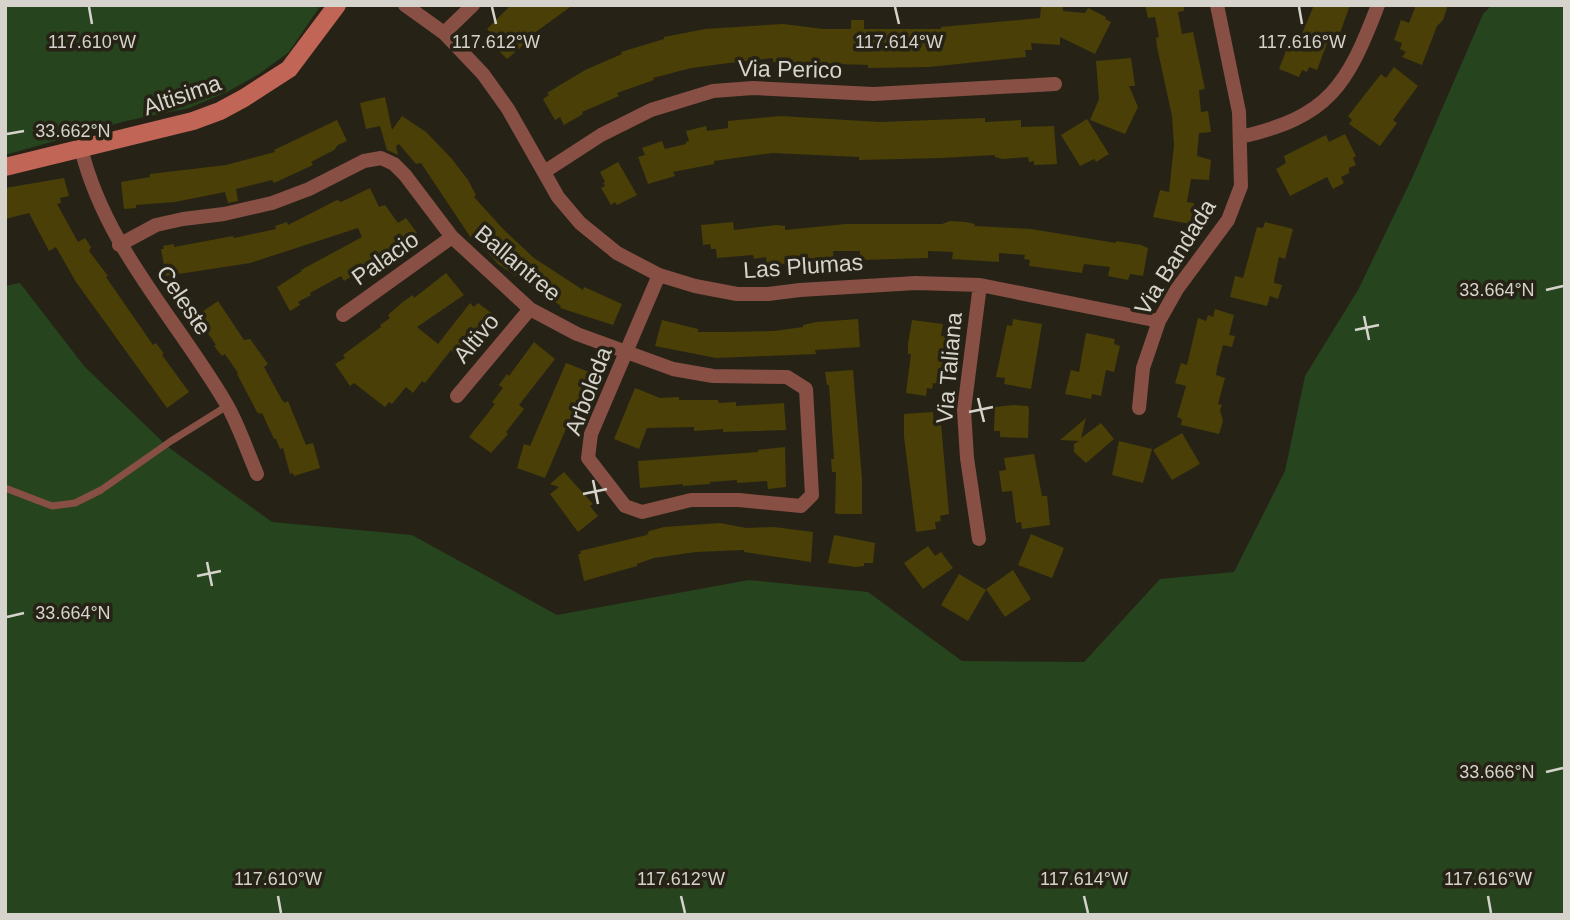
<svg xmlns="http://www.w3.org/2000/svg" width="1570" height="920" viewBox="0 0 1570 920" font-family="Helvetica,sans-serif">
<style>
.green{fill:#26441d}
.building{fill:#493f07}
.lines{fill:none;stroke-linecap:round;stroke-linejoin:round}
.lane{stroke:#884f45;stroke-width:7}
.street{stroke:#884f45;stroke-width:14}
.secondary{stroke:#c16556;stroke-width:18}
.ticks{fill:none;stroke:#d5d3cb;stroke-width:2.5}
.labels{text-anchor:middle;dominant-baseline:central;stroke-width:7;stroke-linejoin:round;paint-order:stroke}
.street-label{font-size:23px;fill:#d5d3cb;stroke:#262316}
.ticks-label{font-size:18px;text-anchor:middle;fill:#d5d3cb;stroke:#262316;stroke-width:7;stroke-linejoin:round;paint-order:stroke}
</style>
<rect width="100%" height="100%" fill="#262316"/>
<path class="green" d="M5 5H321L289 52 259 74 227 92 189 108 126 121 5 155Z
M1492 5H1565V915H5V286L20 283 84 366 168 447 272 522 412 535 557 615 749 580 868 592 962 661 1084 662 1160 579 1234 572 1285 471 1305 376 1358 290 1413 176 1483 14Z"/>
<path class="building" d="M511 5H573L526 39 528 41 507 59 487 39 492 34 487 29Z
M1041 5 1063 7V11L1085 13 1088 8 1106 17 1105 19 1111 22 1095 54 1060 37V45L1031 43 1032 50H1025L1026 57 929 67 868 68V65L773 62V58L729 63 691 68 653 78 654 80 617 93 619 96 582 112 583 114 564 125 560 117 555 120 543 99 549 95 547 93 585 70 622 54 621 52 664 39V37L705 29 783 24 823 29H851V20H864V29H941V27L1040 18Z
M1145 5H1184V11L1178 12 1182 34 1193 32 1202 75 1205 89 1199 90 1201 112 1208 111 1211 132 1199 133 1197 156 1211 160 1209 180 1191 179 1187 202 1194 203 1190 224 1153 217 1160 190 1169 192 1174 145 1172 116 1157 47 1156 38 1159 37 1155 17 1148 18Z
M1314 5H1350L1339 36 1333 34 1331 39 1329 38 1317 70 1309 67 1307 72 1302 70 1299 77 1279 69 1291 38 1299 41Z
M1416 5H1448L1443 20 1437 26 1422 65 1402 57 1406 52 1400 49 1402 43 1394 40 1401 20 1409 23Z
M1131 58 1135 86H1129L1138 107 1125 134 1090 120 1099 99 1096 61Z
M1394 67 1418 86 1393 120 1397 123 1380 146 1349 124 1352 120 1348 116 1381 74 1386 78Z
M385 97 392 130 402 116 426 132 452 159 468 180 476 195 474 197 504 230 534 258 583 290 584 287 622 304 613 325 560 308 561 306 498 264 481 245 473 236 471 238 421 163 416 164 399 144 396 146 398 155 387 150 380 126 366 129 360 103Z
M780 116 880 122 985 118V122L1021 120V127L1054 126 1057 164 1034 165V161L1029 162 1028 157 1002 159 995 157V155L941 158 859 160V157L772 153 714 161V164L673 172 675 176 648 184 638 157 645 155 642 148 662 141 665 149 686 144V142L689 141 686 131 706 126 707 131 728 128V121Z
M1087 119 1109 154 1096 162 1094 159 1080 166 1061 135Z
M337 120 347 141 338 145 334 150 311 162 313 165 274 183 272 180 236 189 238 201 228 203 225 192 175 202 136 205V208L124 209 121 182 150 177V174L226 165 275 152 274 150Z
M1345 134 1356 156 1353 158 1356 165 1349 168V173L1341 177 1344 183 1333 189 1327 177 1290 196 1276 169 1286 163 1284 156 1326 135 1329 142Z
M618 162 637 195 617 205 615 202 611 205 601 188 605 186 603 183 605 182 600 172Z
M64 178 69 196 60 198 61 203 57 204 78 242 85 238 91 247 89 251 108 276 106 277 153 345 156 343 164 354 162 355 189 392 167 408 76 282 56 247 49 251 29 213 5 219V188Z
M370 188 379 207 385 205 398 223 406 218 417 233 382 260 384 263 375 270 374 267 359 276 357 273 344 281 341 276 310 293 311 295 298 302 300 305 290 311 277 287 302 271 301 270 362 237 358 228 250 263 166 276 161 249H164L163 246 174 244V247L233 236 234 238 276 229 275 226 287 222 288 225 337 200 341 202Z
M950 221 966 222 975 224 974 226 1031 229 1116 243V241L1141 245 1148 248 1143 276 1130 274 1128 280 1108 276 1110 267 1084 264 1082 273 1029 266 1030 260 1024 259 1025 255 999 253V262L952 259 953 252 928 251V258L860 260V251H833L834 260 767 265 766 257 754 259 753 255 717 258 716 249H711L710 244 703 245 701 225 733 222 734 230 776 225 785 226V230L846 224H942Z
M1265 222 1293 229 1285 259 1279 257 1274 280V283L1282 285 1278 299 1270 296 1267 306 1230 297 1235 276 1243 278 1257 227 1263 228Z
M446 273 464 295 417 327 438 344 470 303 474 307 478 303 494 315 464 355 461 358 451 350 425 383 422 381 413 393 406 387 392 404 389 402 385 407 354 383 350 386 335 364 345 358 343 355 381 327 380 325 390 318 388 316 390 313 404 301 413 295 414 298Z
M218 301 244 340 250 339 268 364 264 367 282 400 285 403 288 401 306 445 313 443 320 468 294 476 293 473 290 474 283 448 280 449 276 439H274L262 413 259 414 257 412 237 374 238 373 225 354 222 356 214 346 216 345 196 316Z
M1215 309 1234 315 1229 335 1235 336 1232 347 1223 345 1217 368 1216 375 1225 378 1218 404 1222 405 1220 410 1223 421 1219 434 1181 425 1182 419 1177 417 1186 386 1175 383 1181 363 1187 365 1198 318 1206 321 1208 315 1213 317Z
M858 319 860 347 815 350 816 354 716 358 655 346 662 320 698 329V332H729L774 331 803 327V325L816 322Z
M1013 319 1042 324 1031 389 1004 384 1005 378 996 377 1007 325 1012 326Z
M912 320 943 324 941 336 949 337 942 384 933 383 932 389 927 388 926 396 906 393 911 354H908V344Z
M1086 333 1115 339 1114 344 1120 346 1114 372 1106 370 1101 396 1092 394 1091 399 1065 394 1071 370 1079 372Z
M534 342 555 359 519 405 524 409 506 432 508 434 491 453 469 437 495 404 492 402 503 388 499 385 507 374 509 376Z
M566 363 592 373 587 385 585 384 545 478 517 468 524 444 530 446Z
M853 370 862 479V514H838L835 513 836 472H832L831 459H834L829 385H827L825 372Z
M635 388 660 398 679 397V400H718L719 403 736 402V406L784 403 786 430 723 432V429L694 431V427L647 428 639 449 614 439Z
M1014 405 1028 406 1029 409 1028 438 1000 437V431H994L995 407Z
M933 412 934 425 941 424 949 514 940 516 941 521 935 522 936 529 916 532 904 437V414Z
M1086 418 1081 438 1101 423 1114 439 1086 463 1074 452V444L1079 441 1060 440Z
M1182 433 1200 464 1172 480 1153 450Z
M1119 441 1152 449 1143 483 1112 475Z
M785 447 786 487 768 489 767 481 737 483V480L710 482V484L683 486V484L640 488 638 461 758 452V450Z
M1034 454 1042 496H1047L1050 525 1022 529 1021 522 1016 523 1012 491 1002 492 999 471 1006 470 1004 458Z
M564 472 593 504 590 506 598 516 578 532 550 494 559 487 550 484Z
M720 523 746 528 774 527 813 532 811 562 744 552V550L696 552 654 558 637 564V566L584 581 578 554H581L580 551 647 535 649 531 664 527Z
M1031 534 1064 548 1052 578 1018 565Z
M834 535 875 543 873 563H864V566L856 567 828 563Z
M928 546 935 556 941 552 953 568 923 589 904 563Z
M1013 570 1031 599 1005 617 986 589Z
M959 574 986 590 968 621 941 605Z"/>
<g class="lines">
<path class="lane" d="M5 488 52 506 75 503 101 490 171 441 227 406"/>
<path class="street" d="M405 5 444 33 483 74 508 109 558 197 580 223 617 253 659 275 695 286 737 294H768L800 290 916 283 980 285 1159 321
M444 33 473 5
M1240 137C1329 117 1347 86 1378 5
M81 148C105 247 177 319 227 405 239 426 247 451 257 474
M544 172 601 135 651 110 713 91 753 88 873 94 1055 84
M119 245 156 225 183 219 224 214 272 203 309 189 364 161 381 158 394 164 405 175 452 237 530 309 577 334 673 369 713 376 787 377 806 389 812 495 801 506 739 500H691L642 512 625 506 588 458 591 434 659 275
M343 315 452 237
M457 396 530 309
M1139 408 1143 368 1159 321 1177 289 1228 220 1241 186 1239 112 1217 5
M979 539 967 458 964 410 980 285"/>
<path class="secondary" d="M5 167 193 121 220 111 244 98 289 69 337 5"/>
</g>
<path class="ticks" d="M89 7 92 24M492 7 496 24M895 7 899 24M1299 7 1302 24M7 134 24 131M1546 290 1563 286M1364 316 1369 340M1355 330 1379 325M978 398 984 422M969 412 993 407M593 480 598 504M583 494 607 489M207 562 212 586M197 576 221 571M7 617 24 613M1546 772 1563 768M278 896 281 913M681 896 685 913M1084 896 1088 913M1488 896 1491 913"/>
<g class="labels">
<g class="street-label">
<text transform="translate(790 69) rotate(1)">Via Perico</text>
<text transform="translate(182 95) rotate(-19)">Altisima</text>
<text transform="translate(1175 257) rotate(-58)">Via Bandada</text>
<text transform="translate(385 258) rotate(-35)">Palacio</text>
<text transform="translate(518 263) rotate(40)">Ballantree</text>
<text transform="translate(803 266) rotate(-4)">Las Plumas</text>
<text transform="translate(184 300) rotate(56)">Celeste</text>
<text transform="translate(476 338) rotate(-50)">Altivo</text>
<text transform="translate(949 368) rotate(-85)">Via Taliana</text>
<text transform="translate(588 391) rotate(-69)">Arboleda</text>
</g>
</g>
<g class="ticks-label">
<text x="92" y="48">117.610°W</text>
<text x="496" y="48">117.612°W</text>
<text x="899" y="48">117.614°W</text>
<text x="1302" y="48">117.616°W</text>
<text x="73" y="137">33.662°N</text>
<text x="1497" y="296">33.664°N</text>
<text x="73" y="619">33.664°N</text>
<text x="1497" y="778">33.666°N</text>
<text x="278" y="885">117.610°W</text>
<text x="681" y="885">117.612°W</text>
<text x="1084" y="885">117.614°W</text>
<text x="1488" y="885">117.616°W</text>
</g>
<rect width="1570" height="920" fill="none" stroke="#d5d3cb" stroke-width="14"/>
</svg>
